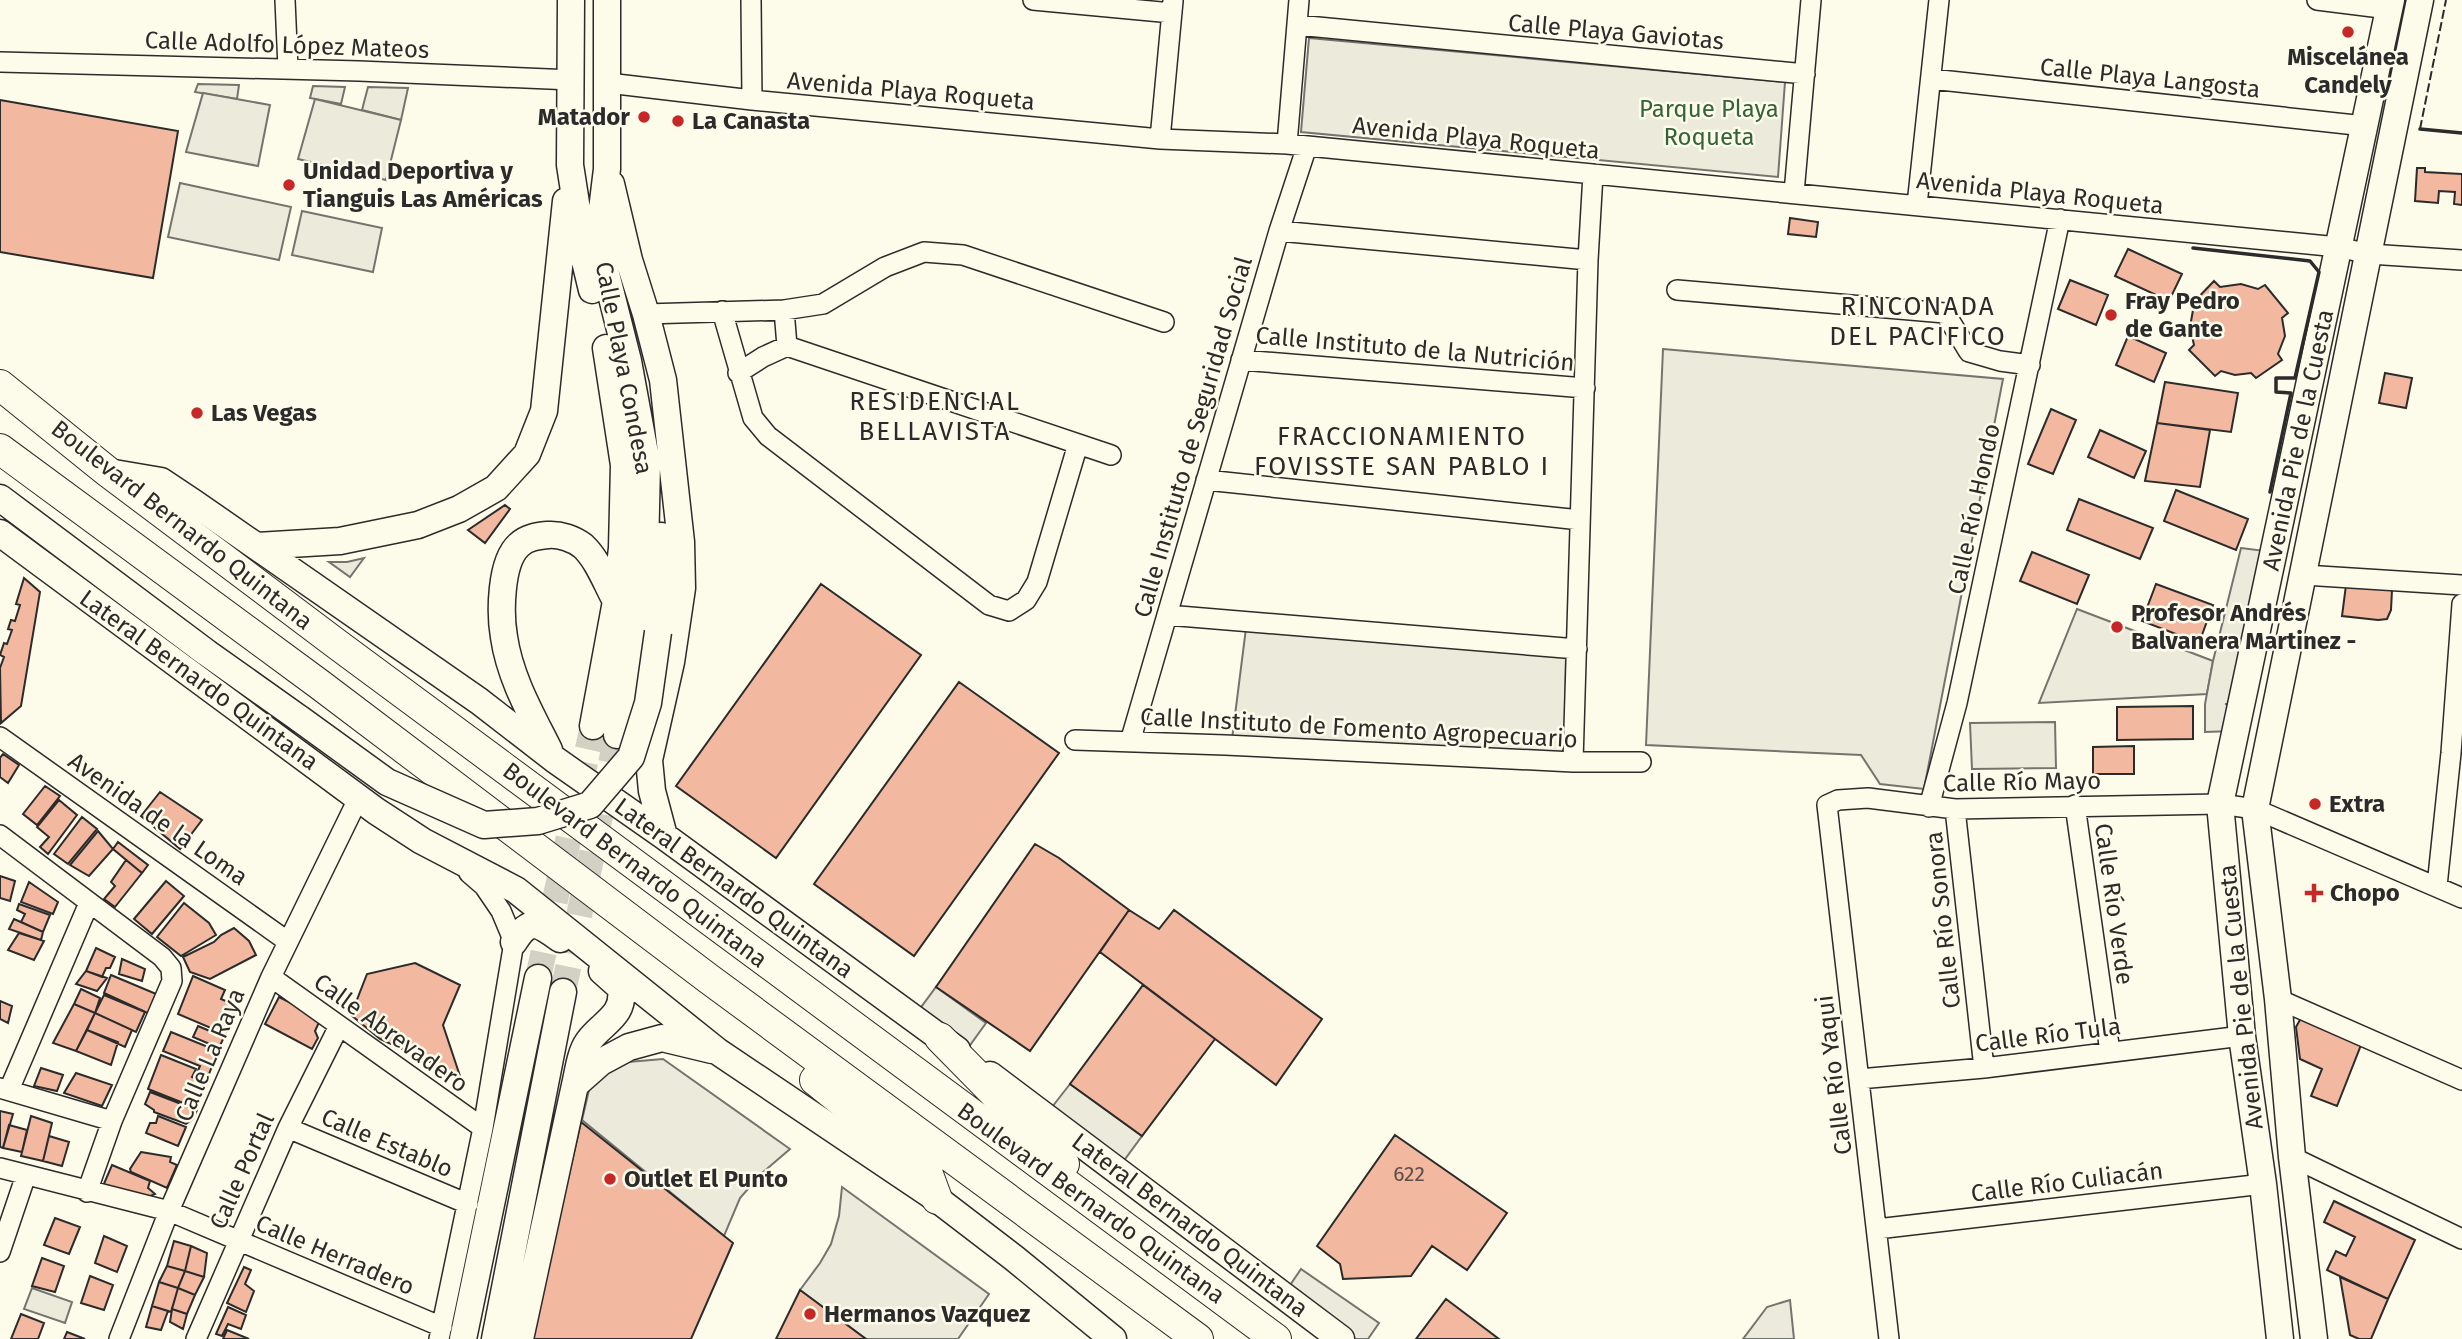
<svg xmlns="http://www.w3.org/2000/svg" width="2462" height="1339" viewBox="0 0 2462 1339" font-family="'Fira Sans',sans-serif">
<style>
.green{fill:#ecebdb;stroke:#74746e;stroke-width:2}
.parking{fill:#eceadb;stroke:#74746e;stroke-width:2}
.building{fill:#f2b8a0;stroke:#2b2b2b;stroke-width:2}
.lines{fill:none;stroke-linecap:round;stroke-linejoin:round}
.secondary-tunnel{stroke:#d3d1c4;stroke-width:26;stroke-dasharray:26 13;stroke-linecap:butt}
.street-casing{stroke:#2b2b2b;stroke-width:22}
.secondary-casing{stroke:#2b2b2b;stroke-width:29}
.primary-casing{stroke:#2b2b2b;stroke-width:32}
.street{stroke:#fdfbea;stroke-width:19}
.secondary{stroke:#fdfbea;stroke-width:26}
.primary{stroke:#fdfbea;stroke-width:30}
.secondary-bridge-casing{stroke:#2b2b2b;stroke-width:29;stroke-linecap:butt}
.secondary-bridge{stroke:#fdfbea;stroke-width:26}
.fence{stroke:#2b2b2b;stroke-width:2;stroke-dasharray:9 3.5;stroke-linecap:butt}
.wall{stroke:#2b2b2b;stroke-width:3.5}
.poi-dot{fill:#c62828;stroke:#fdfbea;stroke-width:2.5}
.labels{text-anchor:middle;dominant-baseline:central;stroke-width:5;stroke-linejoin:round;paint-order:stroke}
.number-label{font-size:21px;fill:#5d4e48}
.street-label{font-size:24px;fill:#2b2b2b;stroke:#fdfbea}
.poi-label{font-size:24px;font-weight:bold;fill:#2b2b2b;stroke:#fdfbea;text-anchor:start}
.park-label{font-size:24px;fill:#34623c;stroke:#fdfbea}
.neighbourhood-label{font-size:26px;letter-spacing:2px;fill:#2b2b2b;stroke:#fdfbea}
</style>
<rect width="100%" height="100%" fill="#fdfbea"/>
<path class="green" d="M1309 38 1785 82 1778 177 1301 132Z
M198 84 239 85 237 99 195 92Z
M313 86 345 87 341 104 310 98Z
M368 87 408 88 401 120 362 110Z
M180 183 291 207 279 260 168 237Z
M302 211 382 228 373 272 292 255Z
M364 558 350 577 329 562H347Z
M2077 609 2213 661 2207 694 2039 703Z
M1246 628 1566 652 1565 757 1232 739Z
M2055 722 2056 768 1972 769 1970 723Z
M32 1288 72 1302 65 1323 24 1309Z"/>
<path class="parking" d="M203 93 270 105 258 166 186 152Z
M315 99 401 120 386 180 298 159Z
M1663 349 2003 379 1924 789 1880 784 1861 755 1646 745Z
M2241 548 2273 552 2237 704H2225L2238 706 2233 731 2205 732V704L2213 661Z
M936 987 986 1023 963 1055 913 1018Z
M663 1059 790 1149 762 1173 740 1198 724 1236 582 1120 592 1077 628 1062Z
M1070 1084 1142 1136 1117 1170 1045 1116Z
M842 1187 989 1294 958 1339H866L800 1290 820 1263 831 1244 839 1216Z
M1301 1269 1379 1323 1368 1339H1344L1284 1294Z
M1790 1300 1794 1339H1743L1767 1307Z"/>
<path class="building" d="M0 100 178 131 153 278 0 252Z
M2417 168H2425V172L2462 174V205L2454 204 2455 192 2439 191 2438 203 2415 201Z
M1790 218 1818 222 1816 237 1788 234Z
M2128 249 2182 274 2169 301 2115 276Z
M2070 280 2108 295 2096 325 2058 309Z
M2214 281 2220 287 2241 284 2258 289 2265 285 2288 313 2282 318 2285 336 2278 354 2282 360 2256 378 2251 373 2235 375 2221 371 2215 376 2189 350 2194 345 2190 327 2193 310 2191 305Z
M2128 336 2166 353 2154 382 2116 365Z
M2385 373 2412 378 2406 408 2379 403Z
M2165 382 2238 393 2231 432 2157 423Z
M2051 409 2076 420 2053 474 2028 464Z
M2157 423 2210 430 2200 487 2145 481Z
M2100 430 2146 451 2134 478 2088 457Z
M2176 490 2248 519 2236 550 2164 521Z
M2079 499 2153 528 2140 559 2067 530Z
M505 505 510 509 485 543 468 530Z
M2032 552 2089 575 2077 604 2020 581Z
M24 578 40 592 21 706 1 723 0 668 4 657 0 655 4 643 7 644 12 630 8 629 11 620 15 621 20 605 16 604Z
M821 584 921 655 776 858 676 786Z
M2156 584 2213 605 2199 643 2142 621Z
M2346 585 2392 590 2391 610 2387 619 2378 620 2342 616Z
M959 682 1059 753 914 956 814 884Z
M2193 706V739L2117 740V707Z
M2134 746V774H2093V747Z
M3 754 19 765 8 783 0 777V758Z
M45 786 60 796 37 825 23 814Z
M160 792 202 820 180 849 141 816Z
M59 800 77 815 48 854 40 847 49 837 37 827Z
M82 817 97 829 68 864 54 854Z
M98 831 113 849 89 876 70 865Z
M118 842 148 865 142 873 113 849Z
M1035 844 1059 858 1129 910 1030 1051 936 987Z
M126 860 142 873 115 907 104 899 115 886 111 882Z
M0 876 15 881 10 901 0 898Z
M166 881 184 896 152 934 134 919Z
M29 882 58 902 53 914 21 902Z
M184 903 209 923 216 935 181 956 157 937Z
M19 904 50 915 43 932 21 922 25 914 17 910Z
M1129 910 1159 929 1174 910 1322 1019 1276 1085 1100 952Z
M14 919 43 932 41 940 9 929Z
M234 928 249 941 256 955 210 979 190 972 183 957 214 942 221 935Z
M19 933 44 941 34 960 8 950Z
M96 948 115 957 110 968H106L102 977 86 971Z
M122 959 145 969 142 981 119 974Z
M415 963 460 985 443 1025 460 1076 380 1039 351 1015 367 974Z
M86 971 107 978 97 991 76 984Z
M111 975 161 996 152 1015 104 993Z
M193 976 225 990 221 999 237 1006 225 1034 178 1014Z
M1143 985 1215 1039 1142 1136 1070 1084Z
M81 989 100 998 95 1013 74 1004Z
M104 995 145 1012 136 1032 95 1013Z
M279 997 321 1018 315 1031 318 1038 312 1049 265 1024Z
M0 1001 12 1006 8 1023 0 1019Z
M74 1004 95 1013 76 1051 53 1043Z
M95 1013 132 1030 125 1047 87 1030Z
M2301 1018 2361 1045 2337 1106 2311 1096 2322 1069 2300 1059 2296 1027Z
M198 1026 224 1037 219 1048 193 1037Z
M87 1030 118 1042 111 1065 76 1051Z
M171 1032 218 1051 207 1079 196 1075 200 1066 163 1051Z
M161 1055 196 1069 192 1077 207 1083 196 1108 148 1089Z
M41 1068 63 1075 57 1091 34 1086Z
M76 1073 112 1085 102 1106 64 1093Z
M150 1092 197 1110 193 1119 186 1124 154 1112V1110L145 1104Z
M0 1111 13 1114 3 1148 0 1147Z
M31 1116 52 1123 43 1161 21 1156Z
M158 1116 186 1127 178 1146 146 1133 150 1123H156Z
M581 1122 733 1243 691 1339H531Z
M9 1125 27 1130 22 1152 3 1148Z
M1395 1135 1507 1213 1467 1270 1432 1246 1411 1276 1343 1279 1340 1264 1317 1246Z
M49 1136 69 1142 62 1166 43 1161Z
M141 1152 171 1157 170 1162 177 1165 167 1188 131 1172 130 1169Z
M112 1165 150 1181 148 1188 155 1194 139 1201 103 1186Z
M2334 1201 2415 1240 2388 1299 2327 1270 2336 1251 2346 1256 2355 1237 2324 1222Z
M55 1218 80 1227 69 1254 44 1245Z
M104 1236 127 1246 117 1272 95 1263Z
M174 1241 191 1246 185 1271 167 1266Z
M191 1246 207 1253 204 1277 185 1271Z
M42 1258 64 1266 55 1292 32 1286Z
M167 1266 185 1271 178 1288 159 1282Z
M244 1267 251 1270 245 1284 254 1291 246 1312 227 1303Z
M185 1271 204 1277 195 1295 178 1288Z
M90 1276 113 1285 104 1310 81 1303Z
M2340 1277 2388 1299 2371 1339H2359L2350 1335Z
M159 1282 178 1288 171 1312 152 1306Z
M178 1288 195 1295 187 1314 172 1309Z
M800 1290 866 1339H776Z
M1446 1299 1499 1339H1416Z
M152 1306 168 1311 161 1330 146 1327Z
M228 1307 246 1315 241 1329 228 1324 222 1336 216 1334Z
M172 1309 187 1314 183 1329 170 1322Z
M21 1314 44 1323 38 1339H11Z
M227 1330 249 1339H223Z
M67 1332 85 1339H64Z"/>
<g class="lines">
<path class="secondary-tunnel" d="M538 978 593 726
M563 992 617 735"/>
<g class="street-casing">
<path id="street" d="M285 0 288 68
M751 0 752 100
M1033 0 1172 13
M2317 0 2389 9
M1297 25 1805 74
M0 62 359 71 572 80
M1931 79 2365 126
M608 83 752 100 1160 139 1287 144 2338 247 2369 254 2462 260
M1160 139 1173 1
M1287 144 1299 0
M1794 193 1811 0
M1917 205 1939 0
M1279 231 1588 260
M1677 290 1945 313 1969 352 2000 361 2030 365
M784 310 787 346 1111 455
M722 311 753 418 768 436 989 605 1009 611 1026 600 1037 582 1078 444
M646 314 784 310 823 304 885 267 924 252 963 255 1164 322
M1241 360 1585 388
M738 373 763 357 787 346
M1206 480 1580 520
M2304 575 2462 585
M1167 615 1577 649
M0 737 287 941
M1075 740 1225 745 1573 762H1641
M1130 742 1279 231 1307 146
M1573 762 1588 260 1593 174
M2075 805 2110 1052
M1929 807 1957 703 2060 219
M1955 809 1984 1068
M0 835 162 957 171 968 172 981 112 1121 87 1192
M2437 886 2451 753 2462 604
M271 977 483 1128
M2278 999 2462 1080
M1859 1079 1984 1068 2242 1036
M0 1088 112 1121
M9 1090 89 903
M288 1128 468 1204
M2292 1157 2462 1239
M0 1168 169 1211 442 1327
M1877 1229 2263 1184
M0 1252 26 1175
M119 1339 169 1211 271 977 359 797
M196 1339 288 1128 339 1026
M439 1339 483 1128 514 942 501 911 484 886 469 873
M1889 1339 1827 805 1838 800 1868 798 1955 809 2220 804 2255 809 2462 898"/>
</g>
<g class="secondary-casing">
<path id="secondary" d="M571 0 570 165 585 261 592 290
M607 0V169L601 218 602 258 628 361 647 464 645 551 617 735
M611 184 629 260 646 314 663 380 681 542 682 588 671 662 649 760 652 791 664 836
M108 472 161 481 194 503 479 701 554 759 664 836 957 1050
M0 498 207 653 300 719
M0 533 376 811 422 841 516 890 717 1051 937 1199 1014 1258 1113 1339
M257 546 340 541 418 525 459 509 496 488 527 454 544 411 566 201
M658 632 661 536
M593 726 616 601 622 548 624 465 606 348
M549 750C531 714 510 678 504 637 500 614 500 562 519 545 527 537 538 536 548 535 560 534 574 539 583 546 598 560 606 583 616 601
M514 942C530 916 539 924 560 939
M990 1075 1341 1339
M575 1085 601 1062 629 1047 662 1038 712 1050
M463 1339 538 978
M495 1339 563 992
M520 1339 575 1085C578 1073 580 1053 588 1042 602 1022 625 1017 621 988L602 971
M2280 1339 2263 1184 2242 1036 2220 804 2391 0
M2314 1339 2292 1157 2278 999 2255 809 2420 0"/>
</g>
<g class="primary-casing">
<path id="primary" d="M0 385 108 472 338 645 1276 1339
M0 449 319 684 709 979 1198 1339
M940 1038 1064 1164
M815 1080 926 1169 937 1199"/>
</g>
<use href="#street" class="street"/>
<use href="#secondary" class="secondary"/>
<use href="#primary" class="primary"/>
<g class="secondary-bridge-casing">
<path id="secondary-bridge" d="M300 719 387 782 484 825 538 821 590 805 631 757 648 703 658 632"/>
</g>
<use href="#secondary-bridge" class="secondary-bridge"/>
<path class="fence" d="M2420 129 2446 0"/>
<path class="wall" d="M2420 129 2462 133
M2193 248 2310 261 2319 272 2295 378H2276V392L2291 393 2270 492"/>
</g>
<g class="poi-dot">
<circle cx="2348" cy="32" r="7"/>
<circle cx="644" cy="117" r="7"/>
<circle cx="678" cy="121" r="7"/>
<circle cx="289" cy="185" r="7"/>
<circle cx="2111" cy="315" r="7"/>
<circle cx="197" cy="413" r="7"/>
<circle cx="2117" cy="627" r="7"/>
<circle cx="2315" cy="804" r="7"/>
<path d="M2310.5 882.5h7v7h7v7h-7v7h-7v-7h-7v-7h7z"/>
<circle cx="610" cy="1179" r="7"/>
<circle cx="810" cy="1314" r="7"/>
</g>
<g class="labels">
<g class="number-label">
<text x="1409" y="1174">622</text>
</g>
<g class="street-label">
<text transform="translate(1616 32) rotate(5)">Calle Playa Gaviotas</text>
<text transform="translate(287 45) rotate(2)">Calle Adolfo López Mateos</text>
<text transform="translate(2150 78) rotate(6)">Calle Playa Langosta</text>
<text transform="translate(911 91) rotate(5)">Avenida Playa Roqueta</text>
<text transform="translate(1476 138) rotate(6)">Avenida Playa Roqueta</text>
<text transform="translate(2040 193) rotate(6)">Avenida Playa Roqueta</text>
<text transform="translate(1415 349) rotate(5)">Calle Instituto de la Nutrición</text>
<text transform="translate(624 368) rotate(79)">Calle Playa Condesa</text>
<text transform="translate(1193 437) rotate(-74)">Calle Instituto de Seguridad Social</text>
<text transform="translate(2298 440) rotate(-78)">Avenida Pie de la Cuesta</text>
<text transform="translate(1974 509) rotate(-78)">Calle Río Hondo</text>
<text transform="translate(182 525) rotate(38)">Boulevard Bernardo Quintana</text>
<text transform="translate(199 680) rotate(36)">Lateral Bernardo Quintana</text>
<text transform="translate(1359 728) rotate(3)">Calle Instituto de Fomento Agropecuario</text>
<text transform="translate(2022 782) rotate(-1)">Calle Río Mayo</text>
<text transform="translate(158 819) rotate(35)">Avenida de la Loma</text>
<text transform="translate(635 865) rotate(37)">Boulevard Bernardo Quintana</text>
<text transform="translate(734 888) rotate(36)">Lateral Bernardo Quintana</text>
<text transform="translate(2114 904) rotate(82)">Calle Río Verde</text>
<text transform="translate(1943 920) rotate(-96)">Calle Río Sonora</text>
<text transform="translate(2241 997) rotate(-96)">Avenida Pie de la Cuesta</text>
<text transform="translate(391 1033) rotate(36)">Calle Abrevadero</text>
<text transform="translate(2048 1035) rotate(-7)">Calle Río Tula</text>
<text transform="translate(210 1055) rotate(-67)">Calle La Raya</text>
<text transform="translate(1834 1075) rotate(-97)">Calle Río Yaqui</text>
<text transform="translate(387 1143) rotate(23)">Calle Establo</text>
<text transform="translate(242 1171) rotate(-66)">Calle Portal</text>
<text transform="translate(2067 1182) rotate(-7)">Calle Río Culiacán</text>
<text transform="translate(1091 1203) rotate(36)">Boulevard Bernardo Quintana</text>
<text transform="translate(1190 1225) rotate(37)">Lateral Bernardo Quintana</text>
<text transform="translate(335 1255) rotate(23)">Calle Herradero</text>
</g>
<g class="poi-label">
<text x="2348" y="57" text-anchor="middle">Miscelánea<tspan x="2348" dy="28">Candely</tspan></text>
<text x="630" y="117" text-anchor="end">Matador</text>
<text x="692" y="121">La Canasta</text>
<text x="303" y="171">Unidad Deportiva y<tspan x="303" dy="28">Tianguis Las Américas</tspan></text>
<text x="2125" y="301">Fray Pedro<tspan x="2125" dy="28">de Gante</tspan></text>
<text x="211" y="413">Las Vegas</text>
<text x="2131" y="613">Profesor Andrés<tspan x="2131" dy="28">Balvanera Martinez -</tspan></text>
<text x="2329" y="804">Extra</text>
<text x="2330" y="893">Chopo</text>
<text x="624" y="1179">Outlet El Punto</text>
<text x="824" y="1314">Hermanos Vazquez</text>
</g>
<g class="park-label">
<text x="1709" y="109">Parque Playa<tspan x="1709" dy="28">Roqueta</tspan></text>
</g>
<g class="neighbourhood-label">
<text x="1918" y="306">RINCONADA<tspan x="1918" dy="30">DEL PACIFICO</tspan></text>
<text x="935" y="401">RESIDENCIAL<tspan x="935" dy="30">BELLAVISTA</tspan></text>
<text x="1402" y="436">FRACCIONAMIENTO<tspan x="1402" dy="30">FOVISSTE SAN PABLO I</tspan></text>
</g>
</g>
</svg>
